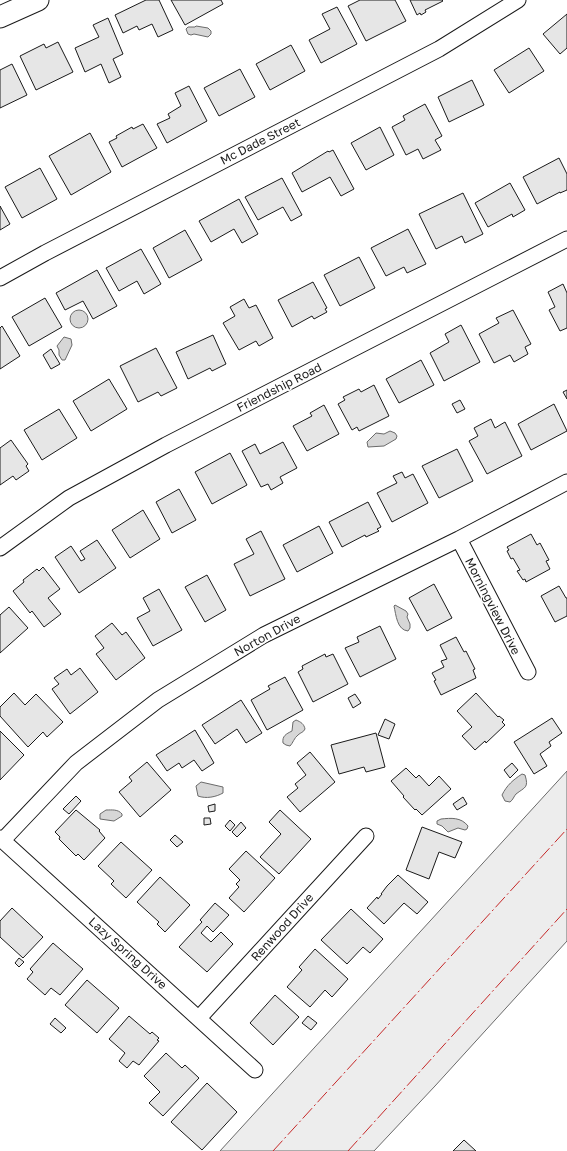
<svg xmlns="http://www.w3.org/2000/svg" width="567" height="1151" viewBox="0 0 567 1151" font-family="'Golos Text',sans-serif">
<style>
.built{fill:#ededed;stroke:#6a6a6a}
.water{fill:#d7d7d7;stroke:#6a6a6a}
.building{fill:#e6e6e6;stroke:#1a1a1a}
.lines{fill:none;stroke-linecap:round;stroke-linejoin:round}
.street-casing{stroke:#1a1a1a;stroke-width:17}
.secondary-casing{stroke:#1a1a1a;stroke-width:23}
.street{stroke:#fff;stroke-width:15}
.secondary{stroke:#fff;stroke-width:21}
.power{stroke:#c62828;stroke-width:1;stroke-dasharray:14 3 2 3;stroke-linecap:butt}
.labels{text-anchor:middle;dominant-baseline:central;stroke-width:3;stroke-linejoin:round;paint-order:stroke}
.street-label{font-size:12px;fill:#1a1a1a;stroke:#fff}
</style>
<rect width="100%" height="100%" fill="#fff"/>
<path class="built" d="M567 771V941L435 1086 374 1151H220Z"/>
<path class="water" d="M196 26 208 28 211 31V34L208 37 194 34 191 35 188 34 186 29 188 27H195Z
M70 319a9 9 0 1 1 18 0a9 9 0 1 1-18 0Z
M64 337 71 339 72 345 65 360H62L59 355V350L57 346Z
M390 431 395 433 397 436 396 439 384 446 368 447 367 442 376 433 384 434Z
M395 605 406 611 408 614 407 617 410 624V628L408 631C397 630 396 615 394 606Z
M296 720C301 722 304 724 305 729 303 733 301 732 298 735 294 738 293 743 290 746L286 745 283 743C282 736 286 734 292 731L293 722Z
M522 774 525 775C529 788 525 787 516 794 514 796 513 800 510 802L505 801 502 795C507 785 513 780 522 774Z
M201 782 223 787V793C216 797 206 799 198 796L196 786Z
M106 810C112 810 118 809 122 814V816L114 821 100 819V814Z
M441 819C451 818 461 817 468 826L467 829 465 830 458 828 448 832 442 826 437 824V821Z"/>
<path class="building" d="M146 0H159L173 30 158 37 152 24 139 30 137 26 123 33 115 15Z
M171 0H221L223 4 185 25Z
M360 0H395L406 21 366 41 348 6Z
M410 0H442L443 1 425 10 426 12 421 15 420 13 417 15Z
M337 7 357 44 321 63 309 40 330 29 322 14Z
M567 14V48L560 54 543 34Z
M108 18 123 54 113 59 121 77 109 83 101 64 85 72 75 48 99 37 93 25Z
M58 42 73 72 36 90 20 56 44 44 46 48Z
M291 45 305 71 270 90 256 64Z
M529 48 544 71 509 93 494 70Z
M12 64 27 95 0 108V70Z
M240 69 255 97 219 116 204 88Z
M472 80 484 105 449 122 438 97Z
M189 86 207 121 167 143 157 124 170 118 168 114 181 106 175 93Z
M425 104 442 136 435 140 441 150 423 159 418 149 406 155 392 127 405 120 403 116Z
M143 124 157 148 122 167 109 142 117 138 116 136 132 127 133 129Z
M380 127 394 155 366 170 351 143Z
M90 133 111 172 71 195 49 156Z
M333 150 354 189 341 196 330 177 302 192 292 173 328 151 329 152Z
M559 158 567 174V190L560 193V192L537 204 523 177Z
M40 168 57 199 22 218 5 187Z
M282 178 302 215 291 221 283 207 258 220 245 197Z
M510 183 525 210 513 217 512 214 488 227 475 203Z
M463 193 483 234 465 243 462 236 436 249 419 214Z
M239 199 258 234 242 243 234 229 211 242 199 221Z
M0 206 10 224 0 230Z
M408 229 426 264 407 273 404 267 386 276 371 248Z
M185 230 202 260 169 278 153 248Z
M141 249 161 284 144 294 137 281 119 291 106 268Z
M359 257 375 288 340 306 324 275Z
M97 270 117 306 93 319 83 301 65 310 56 293Z
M313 282 327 308 325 309 327 312 314 319 312 316 292 327 278 300Z
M563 284 567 293V328L560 331 549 310 555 307 548 292Z
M45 298 62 327 29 346 12 317Z
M244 299 249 308 256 305 273 338 259 346 256 341 239 350 223 323 235 316 230 307Z
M513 310 531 344 525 347 528 354 514 362 510 355 494 363 479 334 499 323 496 318Z
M461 325 480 362 444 381 430 353 449 342 445 334Z
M2 326 20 356 0 369V328Z
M213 335 226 364 212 371 210 368 188 379 176 352Z
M156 348 177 388 161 396 158 392 138 402 120 366Z
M51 349 60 364 51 369 43 355Z
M421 360 434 385 399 403 386 379Z
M109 379 127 409 91 431 73 401Z
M374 385 389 416 359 431 357 427 352 430 338 404 345 400 343 397 359 389 361 392Z
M567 390V399L563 392Z
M460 400 465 409 457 413 452 404Z
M554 404 567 431 531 450 518 424Z
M324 405 339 434 307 451 293 426 312 416 310 413Z
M59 409 77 438 42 460 24 430Z
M491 419 495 428 505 422 522 456 487 474 469 441 478 436 474 428Z
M11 440 28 464 26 466 29 471 16 480 13 476 0 485V448Z
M283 442 297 468 280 477 283 483 271 490 268 484 261 487 242 451 255 444 260 454Z
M457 449 473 481 439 498 422 466Z
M230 453 247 485 212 504 195 472Z
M402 472 405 478 413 474 428 503 392 522 377 493 397 483 393 476Z
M179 489 196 520 172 533 156 502Z
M368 502 381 527 377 529 379 531 366 537 365 535 342 547 329 522Z
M143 510 160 539 130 558 112 530Z
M319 526 333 553 297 572 283 545Z
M261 531 285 579 250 596 234 564 254 554 246 539Z
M531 534 537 545 540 543 549 560 546 561 550 569 526 582 525 579 523 580 517 571 520 570 513 558 511 559 507 551 509 550 507 547Z
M97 540 116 568 79 593 55 557 71 546 81 561 85 559 80 551Z
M43 567 60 589 48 598 61 614 44 627 32 611 30 613 13 591 24 582 23 580 37 569 39 571Z
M207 575 226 610 205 622 185 587Z
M434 584 452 618 427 631 409 598Z
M559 586 566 598H567V616L555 622 541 596Z
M159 589 182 630 153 646 137 618 150 611 143 598Z
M9 607 28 628 0 653V615Z
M112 623 122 635 126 632 145 658 116 680 96 654 104 648 95 636Z
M380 626 396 659 360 677 345 648 359 642 357 637Z
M456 637 464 652 466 651 475 669 473 670 476 678 441 695 434 681 436 680 432 673 444 667 441 661 447 659 440 645Z
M325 654 326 657 333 654 348 684 313 702 298 672 303 669 302 666Z
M80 668 98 692 70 714 52 689 59 684 54 678 67 669 71 675Z
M285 677 303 710 267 730 251 700 270 689 268 686Z
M14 693 25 705 36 694 63 722 47 737 43 732 28 747 0 716V707Z
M476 693 498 717 499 716 504 720 502 722 505 725 486 743 485 741 475 750 462 736 472 727 457 711Z
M355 694 361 703 353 708 348 698Z
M241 700 262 733 246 743 237 729 215 744 202 725Z
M552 718 562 733 549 742 551 746 540 754 547 766 534 774 514 742Z
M385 719 395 724 389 739 378 735Z
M195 730 214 763 202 771 194 760 182 768 179 763 167 771 156 755Z
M0 731 24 755 0 780Z
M376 733 385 767 366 772 364 767 339 774 331 745Z
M310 752 335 782 300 812 287 797 298 788 295 784 306 775 297 763Z
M147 762 171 790 140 817 119 792 132 781 129 777Z
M512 763 518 770 510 778 504 770Z
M406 768 416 778 419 775 429 786 439 776 451 789 422 815 416 809 415 810 403 797 404 796 391 781Z
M76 796 81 801 69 814 63 809Z
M463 797 467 804 457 810 453 804Z
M215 804V811L209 812 208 806Z
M76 810 100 830 99 831 105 838 84 860 78 854 76 856 59 839 60 837 55 832Z
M280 810 311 839 279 874 260 857 281 834 269 822Z
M204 818H210L211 824 204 825Z
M230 820 235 825 230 831 225 826Z
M241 822 246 828 237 837 232 832Z
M422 827 462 842 455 858 439 852 429 879 406 870Z
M175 835 183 842 177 847 170 840Z
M121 842 152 870 126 898 111 884 114 881 98 866Z
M246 851 275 878 244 912 229 898 239 887 236 884 240 880 229 869Z
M398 875 428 902 417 914 404 903 384 924 367 908 377 897 378 899 382 894H381L387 886Z
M160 877 190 905 165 932 157 924 159 922 137 902Z
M215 903 229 915 213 932 207 926 201 933 211 942 221 932 233 944 207 972 179 947 202 922 200 920Z
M12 908 43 937 23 958 0 937V921Z
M351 909 383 939 370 953 363 947 347 964 321 940Z
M53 943 83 969 60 995 51 988 45 995 27 979 33 972 30 969Z
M315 949 348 979 332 997 325 990 310 1007 287 987 302 970 299 967Z
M19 958 24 962 19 967 15 963Z
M87 980 119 1008 97 1033 65 1005Z
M275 995 299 1017 273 1045 250 1023Z
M129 1016 150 1034 152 1032 159 1038 157 1040 159 1041 139 1065 133 1061 127 1068 119 1061 125 1053 109 1039Z
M308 1016 317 1023 311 1030 302 1023Z
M55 1018 66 1028 61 1033 50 1024Z
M166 1053 182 1068 185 1065 199 1078 163 1116 149 1103 160 1092 144 1076Z
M207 1083 237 1112 202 1150 171 1122Z
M464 1140 476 1151H453Z"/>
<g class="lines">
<g class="street-casing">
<path id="street" d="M0 278 45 253 439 49 518 0
M459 539 528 672
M0 548 69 498 166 445 567 239
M0 838 255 1070
M3 840 76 763 158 700 264 635 459 539 567 482
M199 1018 366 836"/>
</g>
<g class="secondary-casing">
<path id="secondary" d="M0 17 38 0"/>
</g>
<use href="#street" class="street"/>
<use href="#secondary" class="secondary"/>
<path class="power" d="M273 1151 567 829
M348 1151 567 909"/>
</g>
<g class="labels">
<g class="street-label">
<text transform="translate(260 141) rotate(-27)">Mc Dade Street</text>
<text transform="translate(279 387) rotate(-27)">Friendship Road</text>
<text transform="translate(493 606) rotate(63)">Morningview Drive</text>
<text transform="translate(267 635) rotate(-29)">Norton Drive</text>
<text transform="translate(282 927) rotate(-48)">Renwood Drive</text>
<text transform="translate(128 953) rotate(42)">Lazy Spring Drive</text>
</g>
</g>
</svg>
